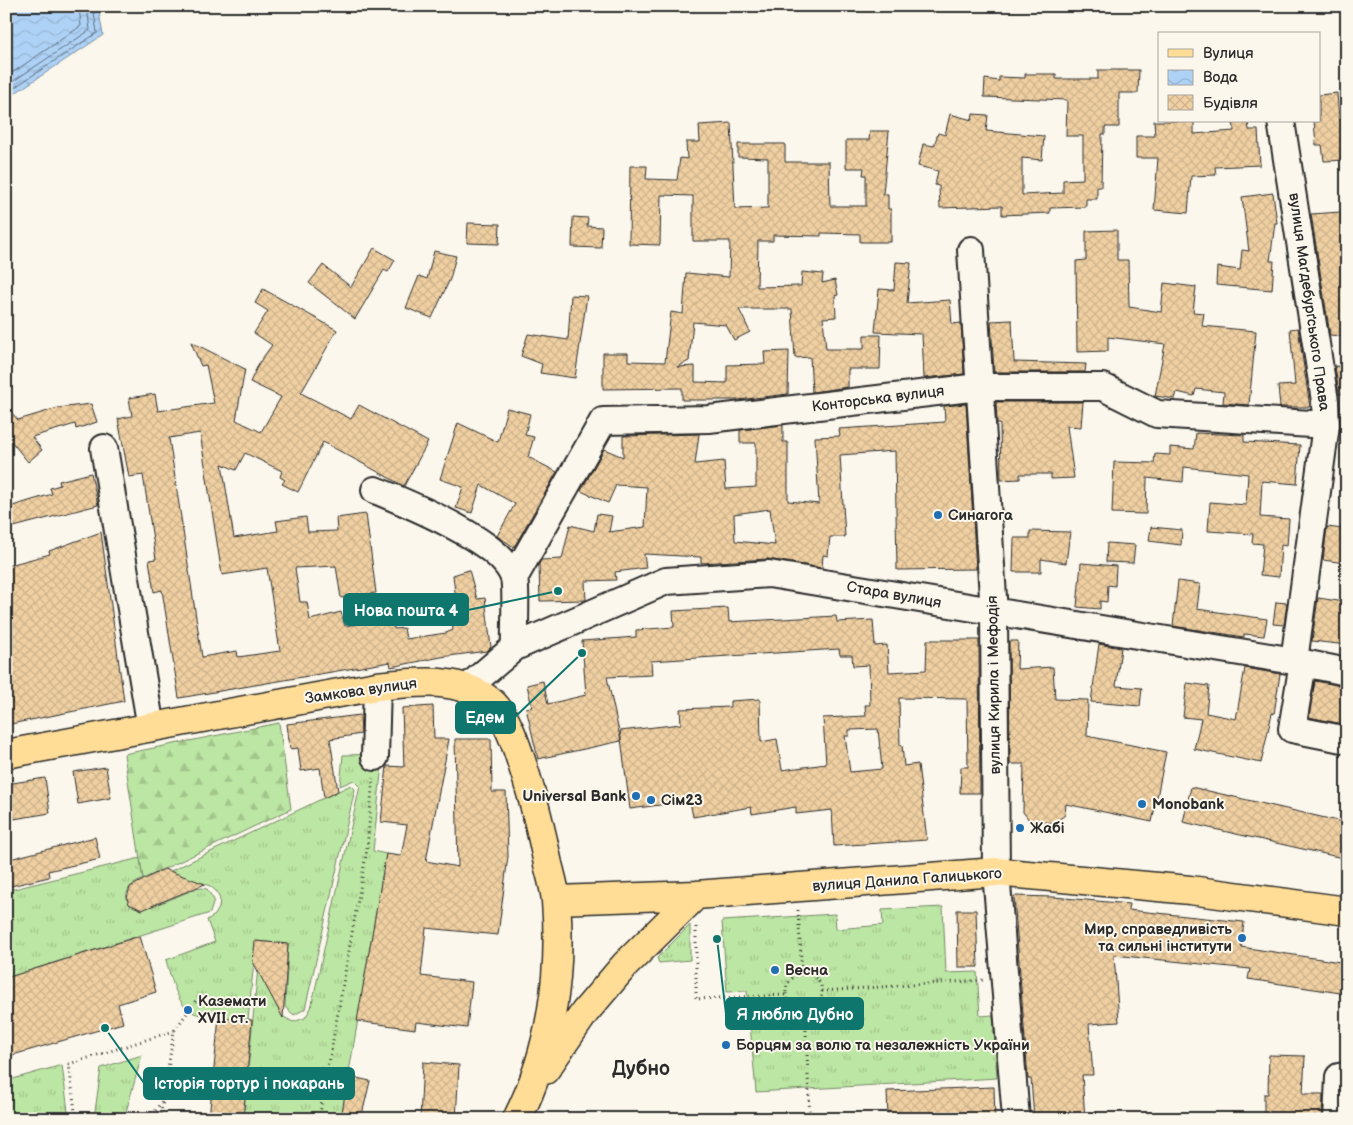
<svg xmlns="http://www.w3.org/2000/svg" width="1353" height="1125" viewBox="0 0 1353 1125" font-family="'Balsamiq Sans',sans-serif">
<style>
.grass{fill:url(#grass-tufts);stroke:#748867}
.forest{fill:url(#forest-firs);stroke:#748867}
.water{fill:url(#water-waves);stroke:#7a8fa5}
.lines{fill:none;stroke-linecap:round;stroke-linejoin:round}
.shore{stroke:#5f6e7c;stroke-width:1}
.building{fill:url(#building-cross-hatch);stroke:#2b2b2b;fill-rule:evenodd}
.minor-casing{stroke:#2b2b2b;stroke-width:30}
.major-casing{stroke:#2b2b2b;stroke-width:31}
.path{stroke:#2b2b2b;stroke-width:3;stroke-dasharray:1 4;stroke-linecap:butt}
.minor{stroke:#fbf7ec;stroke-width:26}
.major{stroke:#ffdd96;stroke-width:28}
.poi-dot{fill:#1f6fb2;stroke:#fbf7ec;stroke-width:2}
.labels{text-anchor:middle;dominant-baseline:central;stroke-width:4;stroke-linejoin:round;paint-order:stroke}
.street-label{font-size:15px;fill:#2b2b2b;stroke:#fbf7ec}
.poi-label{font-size:15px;font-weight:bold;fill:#2b2b2b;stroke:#fbf7ec;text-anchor:start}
.district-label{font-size:20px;font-weight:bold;fill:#2b2b2b;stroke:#fbf7ec}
.leader{fill:none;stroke:#0f766e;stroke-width:2}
.callout-dot{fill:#0f766e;stroke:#fbf7ec;stroke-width:2}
.callout{fill:#0f766e;stroke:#0f766e;stroke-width:2}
.callout-label{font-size:16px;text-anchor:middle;font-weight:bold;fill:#fff}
</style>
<defs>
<pattern id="grass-tufts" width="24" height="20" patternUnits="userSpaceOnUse" patternTransform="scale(1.25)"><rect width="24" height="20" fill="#bce6a3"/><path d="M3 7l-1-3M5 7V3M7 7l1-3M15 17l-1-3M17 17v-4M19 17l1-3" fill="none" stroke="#a2c58c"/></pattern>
<pattern id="forest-firs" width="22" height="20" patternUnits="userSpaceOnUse" patternTransform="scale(1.25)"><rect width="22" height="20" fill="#bce6a3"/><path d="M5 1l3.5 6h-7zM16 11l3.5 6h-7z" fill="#a2c58c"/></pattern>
<pattern id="water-waves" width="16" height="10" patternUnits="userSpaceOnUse" patternTransform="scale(1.25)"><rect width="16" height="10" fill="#aed2f6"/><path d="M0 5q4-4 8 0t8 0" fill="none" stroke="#96b4d3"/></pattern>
<pattern id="building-cross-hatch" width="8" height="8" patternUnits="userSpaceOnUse" patternTransform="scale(1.25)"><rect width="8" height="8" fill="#f0d0a2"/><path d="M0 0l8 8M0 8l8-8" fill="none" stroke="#ceb38c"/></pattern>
</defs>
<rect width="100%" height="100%" fill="#fbf7ec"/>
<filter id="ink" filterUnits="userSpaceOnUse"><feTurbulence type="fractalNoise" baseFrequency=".02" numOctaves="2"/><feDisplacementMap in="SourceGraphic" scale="10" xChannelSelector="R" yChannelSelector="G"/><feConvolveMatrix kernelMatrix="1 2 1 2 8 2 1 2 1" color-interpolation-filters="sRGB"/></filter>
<g filter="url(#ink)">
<path class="grass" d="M383 754 373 851 386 854 341 1119H243L260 947 282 1016 293 1022 305 1018 311 1008 360 786 354 780 340 786 343 755Z
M351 785 355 789 305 1009 294 1015 285 1007 288 944 256 941 248 1020C188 1014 183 1023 166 960L215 942 207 920 215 915 219 908 220 899 216 891 210 886 202 883 137 887Z
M140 858 143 879C138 882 130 884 128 891 126 894 126 898 128 902 139 920 184 890 201 888L207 889 214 900 210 913 6 978V891Z
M943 907 946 973 977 972 980 1016 993 1015 997 1078 756 1092 747 991 727 992 722 921 835 914 836 929 883 925 882 910Z
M690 925V960L659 963 657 958Z
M142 1055 124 1119H94L101 1068Z
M62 1065 69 1119H6V1081Z"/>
<path class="forest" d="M279 723 291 809 143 879 124 754Z"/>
<path class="water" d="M6 6H98L103 35 6 99Z"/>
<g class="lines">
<path class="shore" d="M6 77 81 26 79 6
M6 86 90 30 87 6
M6 93 97 33 93 6"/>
</g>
<path class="building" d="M1098 70H1139L1138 93H1119V127H1105V134H1102L1101 187H1097V199H1086V207L1050 208V213L1002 215V206L940 208 939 186 935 185 938 171 918 166 923 144 934 146 938 133 945 135 950 114 972 120 973 114 988 115 986 131 1044 136 1042 160 1022 158V195L1063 193V180L1083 179V136H1066L1067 100 984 97 985 79 999 81V77L1025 78V74H1056V79H1098Z
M1337 93 1339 119 1347 118V160L1324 161 1322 145H1316L1314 121H1319V95Z
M1154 121H1194V134L1234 131 1233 121H1248L1249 130H1258L1260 165 1215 167 1216 175 1191 176 1188 213 1154 210 1158 158H1136V136H1155Z
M731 123 735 209 768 208V158L738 157V144H785V162H829L830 206H866V175H863L864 168H846V140H869L870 131H889L883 194H888V209H891V242H860V234L821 233V236L773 235V241H758L757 287 801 286 802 272 823 274 822 283 835 280 838 295 835 296 836 317 823 318 826 349H864V335H881L880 369H848V387L812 392 810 357 795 358 792 309H739L750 332 734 340 726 325 693 322 689 361 677 367 695 366V382L727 383V365L765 364 764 352 789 351 788 394 738 400H682V388L603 389V353H628V361L665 362 671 312 683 314 686 273 729 277 730 241H693V196L661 195 660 245 629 244 630 166H647L646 179 677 180 680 158 687 159 686 142H700L699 125Z
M1273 193 1277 223H1275L1270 261H1274L1272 290 1216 285 1217 267 1240 270 1242 250 1249 251 1242 197Z
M1341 212 1344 252 1347 251V337L1330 335 1311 214Z
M573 217 588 218 587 226 602 227 601 248 572 247Z
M468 223 500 224 499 244 467 243Z
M1117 230V260H1128L1129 307 1161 312 1164 283 1196 287 1193 312 1204 313 1202 326 1256 331 1249 405 1223 403 1224 392 1196 389 1194 396 1177 392 1175 399 1155 396 1165 344 1108 337V351L1077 352 1076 261 1086 260V231Z
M374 248 395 260 388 272 384 270 355 319 309 283 323 265 351 287Z
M434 251 456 256 450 279 432 318 406 308 419 276 427 279Z
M896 262 911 263 907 303 950 300 952 324 961 323 964 374 924 378 922 334 875 332 879 289 894 290Z
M263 289 337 330 301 393 351 419 359 405 428 442 404 486 323 442 298 492 282 484 285 480 280 477 282 471 245 453 236 470 222 464 234 538 278 531 276 521 306 517 308 532 337 531 336 518 366 514 376 593 341 598 336 566 295 568 300 602H307L310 620 341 612 345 626 393 619 394 629 404 628 406 639 446 633 453 630 451 610 457 609 453 575 469 570 477 599 485 598 491 647 487 651 441 657 391 667 390 662 179 698 162 590 154 592 149 560 156 559 143 475 129 477 118 419 132 416 129 398 155 394 158 411 214 403 206 365 201 366 191 342 245 369 236 420 261 432 281 397 250 382 259 363 272 345 254 333 268 311 255 303ZM200 433 222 575 267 568 280 651 238 657 237 651 202 657 169 438Z
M571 295 587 296 575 378 540 373 542 364 521 356 528 334 568 340Z
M1012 320 1014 362 1086 364 1085 372H994L991 321Z
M1298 328 1310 407H1280L1278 386 1295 385 1290 329Z
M1335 366 1347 367V394H1339Z
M996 402H1083L1081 427 1067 426 1074 478 1051 479V474H1020V479L1001 480 1000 424H997Z
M91 404 97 422 76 429 75 424 32 437 42 450 28 462 6 435V406L18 420 58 408Z
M966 404 976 569 897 570 895 451 840 455 845 537H830L828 556 823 555 822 568 768 559 701 563V557L644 554 646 568 615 572 616 580 585 581 586 600 540 601 539 564 541 560 562 559 570 525 594 531 597 514 612 516 609 532 645 527 647 487 616 485 608 503 581 491 604 449 623 457V436L699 434 695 464 724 461 726 489 756 487V443H740V430L783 425V442H788V501L819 504 815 437 840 436 839 429 945 422 944 406ZM770 509 775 545 735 541 734 514Z
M507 408 530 414 525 435 534 437 528 457 557 472 514 547 497 536 515 504 481 485 472 513 456 508 463 487 440 479 458 423 498 442Z
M1196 433 1244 435V442L1300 445 1297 484 1262 481 1260 517 1289 519 1287 546 1281 545 1279 577 1260 575 1263 544 1252 543 1253 534 1208 531 1210 502 1246 505 1248 474 1184 467 1183 482 1147 478 1146 514 1112 513 1114 462 1154 463 1155 454 1170 455V447L1194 449Z
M91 473 98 505 6 529V508L52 494 50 488 60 485 59 481Z
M1151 527 1182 530 1181 545 1149 541Z
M1327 527 1343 529 1341 542 1347 543 1345 563 1323 560Z
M1030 531 1070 532 1066 563 1041 559V572H1013L1014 538H1030Z
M101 532 124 701 6 725V566L50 554 49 551Z
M1107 543 1135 545 1133 563 1106 562Z
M1081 563 1116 566 1115 586 1108 585 1107 602 1100 601V609L1077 607Z
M1178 581 1200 584 1197 609 1267 619 1264 636 1244 634V637L1173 626Z
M1318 598 1345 602 1343 625H1347V645L1312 641Z
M1276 602 1287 603 1284 625 1273 624Z
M728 608 729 622 836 616 837 622 873 620 875 646 887 645 889 672 926 670 927 640H979L980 793H960L961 767H968L967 699 899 698 900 746 902 745 904 766 918 764 927 840 834 846 832 810 796 814V807L752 814 751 807 693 817 690 801 630 809 620 731 681 724 680 709 730 707V701L760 699 761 742 777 739 782 770 826 764 823 718 866 716 865 705H870L869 665 853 666 852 655H840L839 649 651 661 652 675 607 677 621 741 538 759 526 708 532 707 527 685 543 681 548 704 586 695 582 641 636 637V630L674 627 673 611ZM878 729 882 769 850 772 845 736H849V730Z
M1009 641H1018L1017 669 1053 667 1055 699 1088 700 1087 736 1166 752 1152 822 1066 804 1065 815 1054 823 1030 821 1023 812 1024 764H1010Z
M1099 644 1121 648 1116 686 1142 688 1140 706 1091 702Z
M1245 668 1280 674 1274 714 1272 713 1261 763 1194 749 1201 719 1183 717 1187 683 1209 686 1206 713 1236 719Z
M1315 681 1347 687V725L1309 717Z
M433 706 434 739H449L426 861 458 867 455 739H491L492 792H506L508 856 498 935 426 928 421 976 472 982 467 1028 416 1022 415 1029 357 1021 386 854 401 856 407 825 381 822 387 766 404 767 402 708Z
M360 715 361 734 330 739 338 791 324 798 320 768 301 771 298 748 290 749 287 724Z
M106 767 111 798 78 804 73 772Z
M45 778 50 813 14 819 13 815 6 816V784Z
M1191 787 1347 823V859L1183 822Z
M95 837 100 859 48 871 49 877 11 886 6 860Z
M164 869 205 884 142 910 129 904 127 898 130 887Z
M1014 896 1054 897 1129 904 1128 910 1244 922 1241 947 1347 963V994L1248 979 1250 969 1114 955 1119 1022 1089 1024 1093 1075H1082L1085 1119H1034L1031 1079H1028Z
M957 910H976L978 967H958Z
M140 936 156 992 118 1004 123 1023 6 1057V978Z
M255 941 288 944 283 1018 253 962Z
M219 1017 252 1020 243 1119H209Z
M1269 1055 1305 1056 1303 1094H1323L1322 1119H1264V1094H1268Z
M423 1062 459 1065 456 1119H420Z
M348 1076 370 1081 361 1119H341Z
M994 1087 995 1119H888L887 1091Z"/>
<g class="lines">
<g class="minor-casing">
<path id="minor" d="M1281 121 1325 401 1326 425 1294 661
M971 250 994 613 996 872 1016 1119
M104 448 151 728
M375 490C409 504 502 541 514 578 517 590 514 632 515 647
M514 578 603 421 709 419 979 387H1103L1157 414 1326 425
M1303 663 1292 729 1347 740
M467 688 515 647 666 581 769 574 1294 661 1347 672
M375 757 377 686
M1337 1119 1339 1077 1347 1076"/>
</g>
<g class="major-casing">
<path id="major" d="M6 754 377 686C414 682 458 676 490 701 508 715 519 754 526 776 535 805 542 834 548 864 551 876 555 889 556 901 562 975 551 1052 517 1119
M556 900 696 895 996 872 1190 890 1347 911
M545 1070 585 1012 625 965 696 895"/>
</g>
<path class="path" d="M798 910 802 974
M696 927V999L786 995
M786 992a18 18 0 1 1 36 0a18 18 0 1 1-36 0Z
M822 991 984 980
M805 1010 810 1119
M76 1119 69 1064 174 1031
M150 1119 162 1101
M160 1119 174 1031 200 995
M319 1119 367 849 373 778"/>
<use href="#minor" class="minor"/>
<use href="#major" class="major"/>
</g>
</g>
<g class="poi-dot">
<circle cx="938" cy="515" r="5"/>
<circle cx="636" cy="796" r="5"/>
<circle cx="651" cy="800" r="5"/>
<circle cx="1142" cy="804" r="5"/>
<circle cx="1020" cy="828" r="5"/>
<circle cx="1242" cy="938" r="5"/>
<circle cx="775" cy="970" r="5"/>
<circle cx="188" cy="1010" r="5"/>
<circle cx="726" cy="1045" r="5"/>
</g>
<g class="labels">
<g class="street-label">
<text transform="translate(1309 302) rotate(82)">вулиця Маґдебурґського Права</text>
<text transform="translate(878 399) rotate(-7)">Конторська вулиця</text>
<text transform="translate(894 595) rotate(10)">Стара вулиця</text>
<text transform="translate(994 685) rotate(-91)">вулиця Кирила і Мефодія</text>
<text transform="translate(361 691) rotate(-8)">Замкова вулиця</text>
<text transform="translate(907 880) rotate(-4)">вулиця Данила Галицького</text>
</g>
<g class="poi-label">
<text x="948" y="515">Синагога</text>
<text x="626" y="796" text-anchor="end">Universal Bank</text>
<text x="661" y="800">Сім23</text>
<text x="1152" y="804">Monobank</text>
<text x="1030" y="828">Жабі</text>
<text x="1232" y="929" text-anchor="end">Мир, справедливість<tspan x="1232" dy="17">та сильні інститути</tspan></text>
<text x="785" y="970">Весна</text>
<text x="198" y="1001">Каземати<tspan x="198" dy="17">XVII ст.</tspan></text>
<text x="736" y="1045">Борцям за волю та незалежність України</text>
</g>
<g class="district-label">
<text x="641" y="1069">Дубно</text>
</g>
</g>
<path class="leader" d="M558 591L468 610M582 653L515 717M717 939L726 1014M105 1028L144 1083"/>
<g class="callout-dot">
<circle cx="558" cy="591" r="5"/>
<circle cx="582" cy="653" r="5"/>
<circle cx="717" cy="939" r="5"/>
<circle cx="105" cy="1028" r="5"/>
</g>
<g class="callout">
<rect x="344" y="594" width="124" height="31" rx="5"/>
<rect x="456" y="702" width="59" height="31" rx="5"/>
<rect x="726" y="998" width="137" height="31" rx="5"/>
<rect x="144" y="1068" width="210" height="31" rx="5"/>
</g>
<g class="callout-label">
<text x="406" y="616">Нова пошта 4</text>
<text x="485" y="723">Едем</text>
<text x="795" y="1020">Я люблю Дубно</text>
<text x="249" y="1089">Історія тортур і покарань</text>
</g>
<rect width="1353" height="1125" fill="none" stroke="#fbf7ec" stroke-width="25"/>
<rect x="12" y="12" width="1328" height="1100" fill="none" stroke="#2b2b2b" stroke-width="2" filter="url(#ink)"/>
<rect x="1158" y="32" width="162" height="90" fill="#fbf7ec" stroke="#a8a59f"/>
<rect x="1168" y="49" width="25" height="8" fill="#ffdd96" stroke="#a8a59f"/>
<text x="1203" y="58" font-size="15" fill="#2b2b2b">Вулиця</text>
<rect x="1168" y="70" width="25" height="15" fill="url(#water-waves)" stroke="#a8a59f"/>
<text x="1203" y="82" font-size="15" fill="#2b2b2b">Вода</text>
<rect x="1168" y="95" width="25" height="15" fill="url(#building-cross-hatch)" stroke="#a8a59f"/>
<text x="1203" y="108" font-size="15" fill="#2b2b2b">Будівля</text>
</svg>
